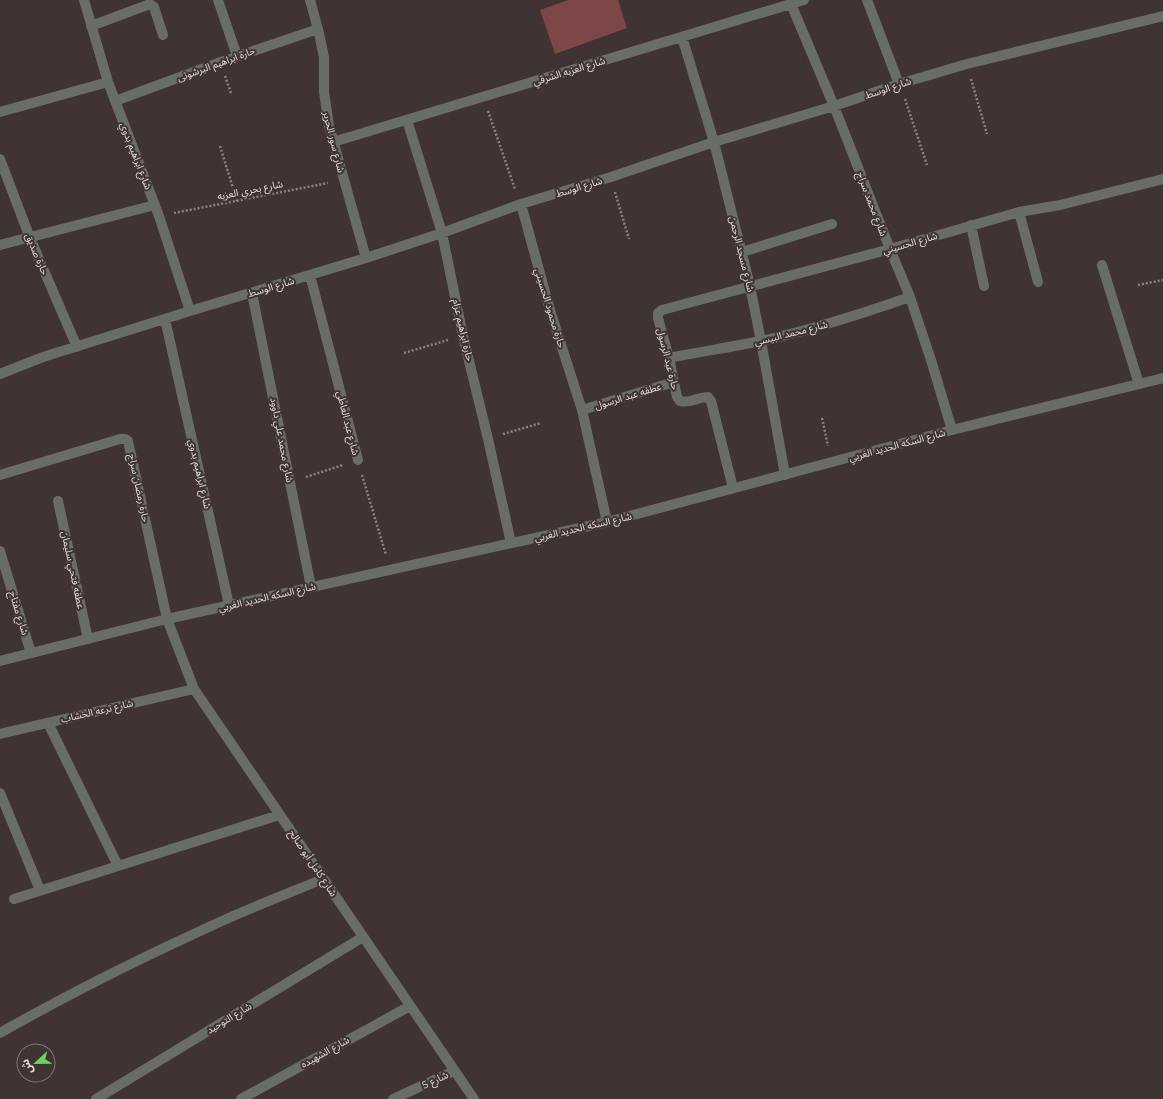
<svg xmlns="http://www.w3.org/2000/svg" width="1163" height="1099" viewBox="0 0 1163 1099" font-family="Montserrat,'Noto Sans Arabic',sans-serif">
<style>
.green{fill:#7d4647}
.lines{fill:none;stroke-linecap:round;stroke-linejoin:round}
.path{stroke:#8c8181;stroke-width:2.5;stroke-dasharray:2 2;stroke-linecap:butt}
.minor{stroke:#686d68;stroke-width:10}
.tertiary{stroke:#686d68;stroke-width:10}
.labels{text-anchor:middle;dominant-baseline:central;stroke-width:4;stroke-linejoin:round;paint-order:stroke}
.street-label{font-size:10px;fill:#e4dbdb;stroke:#403333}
</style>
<rect width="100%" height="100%" fill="#403333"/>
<path class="green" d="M568 0H618L627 28 555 54 540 10Z"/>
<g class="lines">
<path class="path" d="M225 76 231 93
M971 79 987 134
M905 99 927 165
M488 111 515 189
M220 146 237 201
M615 192 629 239
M174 213 328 183
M1138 285 1163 280
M404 353 448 340
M822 418 828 446
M503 434 541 423
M362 475 386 555
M306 477 343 465"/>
<path class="minor" d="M84 0 108 82 159 216 190 311
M218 0 237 56
M310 0 318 29 324 57V92L329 126 366 258
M867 0 899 84
M791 4 834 106 890 249 910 297 931 360 952 430
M91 26 150 4 154 7 163 35
M682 37 714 142 750 286 761 341 785 475
M115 101 221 62 318 29
M0 112 108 82
M407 120 442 233 463 336 488 439 511 543
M333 142 804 0
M0 159 30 238 77 347
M521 204 550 310 582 410 607 522
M1019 212 1038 282
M971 225 984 286
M0 245 155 205
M742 252 832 224
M1102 265 1139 384
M310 275 358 460
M252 293 311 587
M165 319 229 605
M669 358C700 352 731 347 761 341 812 330 861 314 910 297
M0 374 43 357 190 311 366 258 442 233 521 204 611 177 714 142 834 106 899 84 967 64 1163 16
M582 410 674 382
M0 475 120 439H125L128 441 167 619 194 689 474 1099
M733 488 711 401 708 397C698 397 689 404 680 401L677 397 669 358 658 318V313L662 310 890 249 1019 212 1060 205 1163 179
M58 501 88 639
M0 551 31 653
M48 723 118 866
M0 793 40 890
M14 899 279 815
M0 1033C72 992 147 955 222 921 255 906 289 893 323 879
M96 1099 363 937
M241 1099 410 1006
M393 1099 454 1071"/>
<path class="tertiary" d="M0 661 167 619 607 522 952 430 1163 378
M0 734 194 689"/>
</g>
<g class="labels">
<g class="street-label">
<text transform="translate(216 64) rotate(-20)">حارة ابراهيم البرشونى</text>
<text transform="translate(569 71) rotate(-17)">شارع العزبه الشرقي</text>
<text transform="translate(888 88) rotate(-18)">شارع الوسط</text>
<text transform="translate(334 142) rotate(76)">شارع سور الحرير</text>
<text transform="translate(136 156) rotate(69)">شارع ابراهيم بدوي</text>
<text transform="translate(579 187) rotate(-17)">شارع الوسط</text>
<text transform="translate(250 190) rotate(-11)">شارع بحري العزبه</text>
<text transform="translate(872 204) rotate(69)">شارع محمد سراج</text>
<text transform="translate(910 243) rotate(-16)">شارع الحسيني</text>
<text transform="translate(37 254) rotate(67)">حارة صديق</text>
<text transform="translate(742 254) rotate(76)">شارع مسجد الرحمن</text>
<text transform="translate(271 287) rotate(-17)">شارع الوسط</text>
<text transform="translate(550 308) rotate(73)">حارة محمود الحسيني</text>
<text transform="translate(463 330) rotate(77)">حارة ابراهيم عزام</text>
<text transform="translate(791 333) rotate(-14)">شارع محمد البيسي</text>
<text transform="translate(668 359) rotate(76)">حارة عبد الرسول</text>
<text transform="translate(628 396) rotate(-17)">عطفه عبد الرسول</text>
<text transform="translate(348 423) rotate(76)">شارع عبد العاطي</text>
<text transform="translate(282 440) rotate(79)">شارع محمد علي داوود</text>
<text transform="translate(897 445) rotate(-15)">شارع السكه الحديد الغربي</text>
<text transform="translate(200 474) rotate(77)">شارع ابراهيم بدوي</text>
<text transform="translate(139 488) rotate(78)">حارة رمضان سراج</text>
<text transform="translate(583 527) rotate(-13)">شارع السكه الحديد الغربي</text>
<text transform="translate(73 570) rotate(78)">عطفه فتحي سليمان</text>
<text transform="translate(267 597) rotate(-13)">شارع السكه الحديد الغربي</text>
<text transform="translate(19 613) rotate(73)">شارع مفتاح</text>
<text transform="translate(97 711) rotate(-13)">شارع ترعه الخشاب</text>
<text transform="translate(313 863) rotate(56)">شارع كامل أبو صالح</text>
<text transform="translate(229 1018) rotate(-31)">شارع التوحيد</text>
<text transform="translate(325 1052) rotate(-29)">شارع الشهيده</text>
<text transform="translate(435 1080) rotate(-25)">شارع 5</text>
</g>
</g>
<g transform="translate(36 1063) rotate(248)"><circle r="19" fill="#403333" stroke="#827676"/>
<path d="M0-3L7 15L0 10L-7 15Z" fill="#6ad364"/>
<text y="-6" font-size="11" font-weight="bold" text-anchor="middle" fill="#e4dbdb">ش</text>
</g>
</svg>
